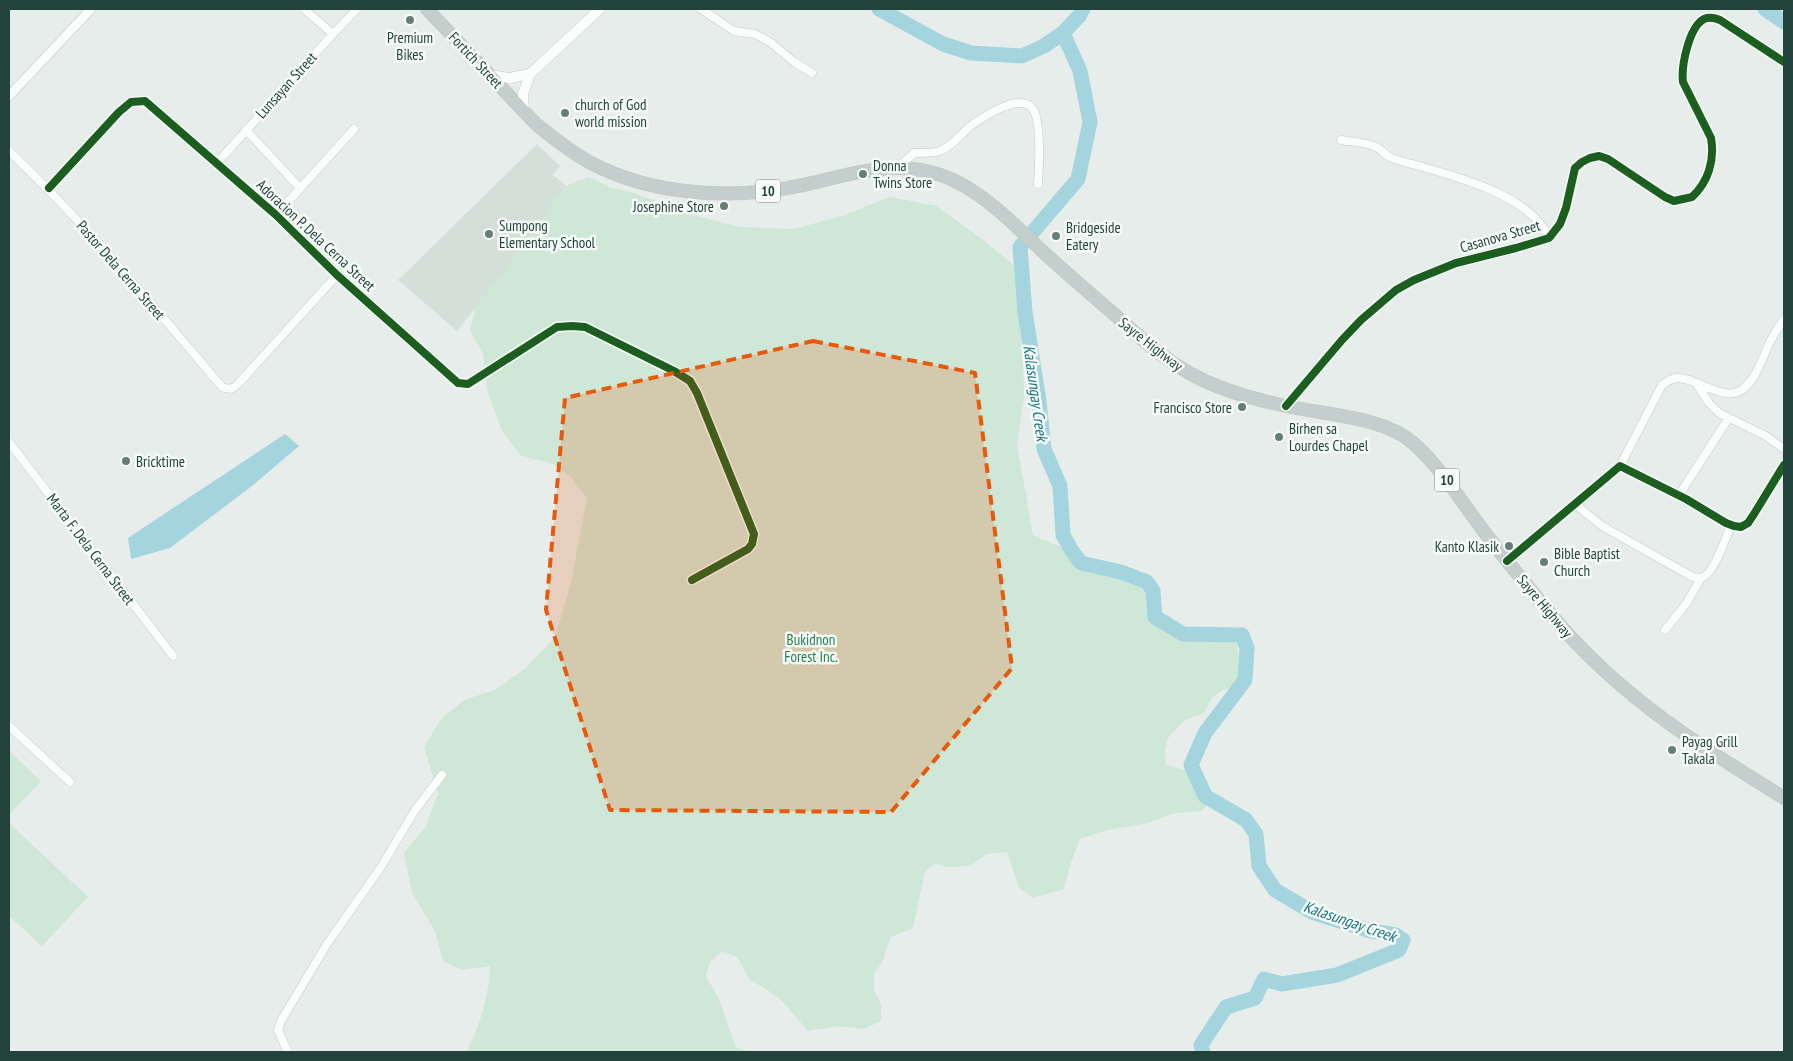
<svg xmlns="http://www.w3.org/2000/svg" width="1793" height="1061" viewBox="0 0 1793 1061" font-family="'PT Sans Narrow',sans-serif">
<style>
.built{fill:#d5dfda}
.green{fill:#cfe7d7}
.water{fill:#a4d5de}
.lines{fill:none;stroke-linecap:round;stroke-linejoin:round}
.river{stroke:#a4d5de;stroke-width:15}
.minor-casing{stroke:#c4cac8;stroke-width:9}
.tertiary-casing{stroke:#c4cac8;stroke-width:10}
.secondary-casing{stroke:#c2cbc7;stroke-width:11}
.trunk-casing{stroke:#c2ccc9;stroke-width:14}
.minor{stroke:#fbfcfc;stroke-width:8}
.tertiary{stroke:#fbfcfc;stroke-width:9}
.secondary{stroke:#fbfcfc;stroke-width:10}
.trunk{stroke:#c4cecc;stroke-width:12}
.cycleway-casing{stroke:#f6fbf8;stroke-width:11}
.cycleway{stroke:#1b5e20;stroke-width:8}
.marked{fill:#e8590c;fill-opacity:0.2;stroke:#e8590c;stroke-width:4;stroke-dasharray:10 6;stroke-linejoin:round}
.poi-dot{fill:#677e78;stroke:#f6fbf8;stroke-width:2}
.labels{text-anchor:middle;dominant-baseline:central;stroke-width:5;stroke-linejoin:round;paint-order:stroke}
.shield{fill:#f6fbf8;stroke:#627a74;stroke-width:1}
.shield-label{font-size:14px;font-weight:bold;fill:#22433b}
.poi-label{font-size:15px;fill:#22433b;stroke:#f6fbf8;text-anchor:start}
.street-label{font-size:15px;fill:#22433b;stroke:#f6fbf8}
.park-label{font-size:15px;fill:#277e4a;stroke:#f6fbf8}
.water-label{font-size:16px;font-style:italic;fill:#157286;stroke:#f6fbf8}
</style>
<rect width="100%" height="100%" fill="#e7edea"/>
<path class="built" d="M537 144 560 166 553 175 570 189 457 331 398 280Z"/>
<path class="green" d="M589 177 612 188 634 193 689 214 741 227 794 229 845 215 889 197 936 206 986 242 1022 272 1025 312 1023 351 1024 395 1017 445 1033 535 1112 569 1139 585 1154 607 1180 626 1209 631 1236 643 1242 669 1239 685 1223 690 1212 698 1204 713 1184 721 1168 738 1165 751 1166 765 1204 775C1213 792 1216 796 1202 811L1175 813 1148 823 1107 830 1080 839 1070 865 1064 889 1033 898 1019 888 1007 852 987 854 970 866 949 867 934 864 925 872 913 928 891 937 882 963 874 973V991L881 1004V1021L864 1029 838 1026 808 1031 783 1002 769 991 749 979 737 957 722 951 710 962 706 976 719 999 736 1047 749 1052H467C481 1021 488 1000 490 966L461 970 443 961 435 931 412 893 404 853 426 826 438 793 424 747 441 719 464 700 495 690 526 668 555 637 571 583 587 498 572 478 553 464 521 456 502 431 488 394 483 354 470 330 476 306 529 239 558 194 568 185Z
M9 751 41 781 9 815Z
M9 823 88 897 42 946 9 916Z"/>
<path class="water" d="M285 434 299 446 252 486 170 548 131 559 128 538Z"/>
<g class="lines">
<path class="river" d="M879 9 943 44 971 53 1022 56 1044 46 1063 33 1079 16 1083 9
M1765 9 1784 22
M1063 33 1080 71 1090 122 1078 179 1020 247 1025 312 1039 401 1044 449 1060 486 1063 535 1072 551 1081 563 1121 572 1147 582 1153 591 1155 617 1183 634 1242 635 1247 648 1245 680 1205 733 1191 765 1205 796 1246 820 1256 834 1259 866 1275 890 1312 912 1371 931 1396 935 1403 940 1399 950 1337 975 1282 984 1264 979 1255 998 1226 1007 1201 1045 1203 1052"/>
<g class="minor-casing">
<path id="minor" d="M304 9 333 34
M701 9 734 31 755 34 770 42 794 62 812 73
M246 130 300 188
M1341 140C1352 142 1368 142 1378 148 1384 152 1387 157 1394 159 1438 172 1530 191 1549 238
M9 151C86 224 153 306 222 387 229 390 233 389 238 384L337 275
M217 163 333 34 357 9
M899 167 914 153C922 152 932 154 940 151 953 146 962 132 973 124 985 116 1019 93 1032 108 1042 119 1039 168 1038 184
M49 188 119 112 131 102 145 101 276 215 337 275 458 383 468 384 557 327 572 326 585 327 674 371 690 381 697 393 754 534 752 544 748 549 692 580
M276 215 354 129
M1696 383 1709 403 1719 413 1766 436 1784 449
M1286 406 1342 340 1361 320 1396 290 1414 280 1456 263 1516 248 1549 238 1560 224 1566 208 1575 168 1582 162 1590 158 1599 156 1608 159 1665 197 1674 201 1692 197C1708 182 1715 161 1711 138L1683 82C1681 66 1689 27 1704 19 1709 17 1715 18 1720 20L1784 62
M9 442 173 656
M1620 466 1662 385C1667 382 1670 379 1676 378 1695 376 1725 404 1743 389 1757 378 1762 358 1770 342 1774 334 1779 326 1784 319
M1679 495 1728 419
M1575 504 1602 526 1691 576C1695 577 1699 579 1703 577 1715 572 1726 537 1731 525
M1507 561 1620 466 1686 499 1726 523 1734 526 1741 527 1748 523 1754 514 1784 465
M1665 630 1686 604 1701 578
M9 726 70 782
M288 1052 278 1030 281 1021 327 944 381 867 415 810 442 775"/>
</g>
<g class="tertiary-casing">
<path id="tertiary" d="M9 96 91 9"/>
</g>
<g class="secondary-casing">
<path id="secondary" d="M489 75 510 78 530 74
M524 112 523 94 530 74 600 9"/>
</g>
<g class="trunk-casing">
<path id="trunk" d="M427 9 536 124C553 138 571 152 591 163 648 193 720 199 782 189 844 179 898 151 959 183 995 202 1021 232 1051 259 1072 278 1093 296 1114 314 1138 336 1162 358 1191 374 1222 391 1256 400 1291 407 1328 415 1382 417 1412 442 1441 467 1460 500 1483 530 1507 562 1533 593 1559 624 1625 700 1700 746 1784 798"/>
</g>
<use href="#minor" class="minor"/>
<use href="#tertiary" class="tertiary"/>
<use href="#secondary" class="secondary"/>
<use href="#trunk" class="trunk"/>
<g class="cycleway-casing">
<path id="cycleway" d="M49 188 119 112 131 102 145 101 276 215 337 275 458 383 468 384 557 327 572 326 585 327 674 371 690 381 697 393 754 534 752 544 748 549 692 580
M1286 406 1342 340 1361 320 1396 290 1414 280 1456 263 1516 248 1549 238 1560 224 1566 208 1575 168 1582 162 1590 158 1599 156 1608 159 1665 197 1674 201 1692 197C1708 182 1715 161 1711 138L1683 82C1681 66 1689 27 1704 19 1709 17 1715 18 1720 20L1784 62
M1507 561 1620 466 1686 499 1726 523 1734 526 1741 527 1748 523 1754 514 1784 465"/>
</g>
<use href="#cycleway" class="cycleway"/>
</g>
<path class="marked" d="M813 341 975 373 1012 668 891 812 610 810 546 610 565 398Z"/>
<g class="poi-dot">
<circle cx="410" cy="20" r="5"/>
<circle cx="565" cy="113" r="5"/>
<circle cx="863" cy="174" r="5"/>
<circle cx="724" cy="206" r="5"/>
<circle cx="489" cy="234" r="5"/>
<circle cx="1056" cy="236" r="5"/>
<circle cx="1242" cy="407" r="5"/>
<circle cx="1279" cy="437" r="5"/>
<circle cx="126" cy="461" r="5"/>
<circle cx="1509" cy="546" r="5"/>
<circle cx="1544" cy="562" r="5"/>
<circle cx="1672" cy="750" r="5"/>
</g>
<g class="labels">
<g class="shield">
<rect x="755.5" y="179.5" width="25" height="23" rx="4"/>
<rect x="1434.5" y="468.5" width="25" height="23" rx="4"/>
</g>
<g class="shield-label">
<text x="768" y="191">10</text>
<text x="1447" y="480">10</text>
</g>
<g class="poi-label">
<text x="410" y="37" text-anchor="middle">Premium<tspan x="410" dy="17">Bikes</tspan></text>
<text x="575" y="104">church of God<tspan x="575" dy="17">world mission</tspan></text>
<text x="873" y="165">Donna<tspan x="873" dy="17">Twins Store</tspan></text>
<text x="714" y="206" text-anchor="end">Josephine Store</text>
<text x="499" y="225">Sumpong<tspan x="499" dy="17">Elementary School</tspan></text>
<text x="1066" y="227">Bridgeside<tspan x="1066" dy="17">Eatery</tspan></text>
<text x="1232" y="407" text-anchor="end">Francisco Store</text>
<text x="1289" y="428">Birhen sa<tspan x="1289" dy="17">Lourdes Chapel</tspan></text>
<text x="136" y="461">Bricktime</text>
<text x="1499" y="546" text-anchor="end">Kanto Klasik</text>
<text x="1554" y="553">Bible Baptist<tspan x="1554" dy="17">Church</tspan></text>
<text x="1682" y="741">Payag Grill<tspan x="1682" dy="17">Takala</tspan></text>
</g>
<g class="street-label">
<text transform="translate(476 60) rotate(47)">Fortich Street</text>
<text transform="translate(286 85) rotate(-48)">Lunsayan Street</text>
<text transform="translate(316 235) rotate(43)">Adoracion P. Dela Cerna Street</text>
<text transform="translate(1500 236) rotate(-16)">Casanova Street</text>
<text transform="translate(121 270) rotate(49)">Pastor Dela Cerna Street</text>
<text transform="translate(1151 344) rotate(38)">Sayre Highway</text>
<text transform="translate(91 549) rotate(53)">Marta F. Dela Cerna Street</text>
<text transform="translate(1545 606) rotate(50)">Sayre Highway</text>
</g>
<g class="park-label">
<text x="811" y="639">Bukidnon<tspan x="811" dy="17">Forest Inc.</tspan></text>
</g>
<g class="water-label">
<text transform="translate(1036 393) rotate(82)">Kalasungay Creek</text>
<text transform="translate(1350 921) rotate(19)">Kalasungay Creek</text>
</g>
</g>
<rect width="1793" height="1061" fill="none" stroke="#22433b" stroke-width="20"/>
</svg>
